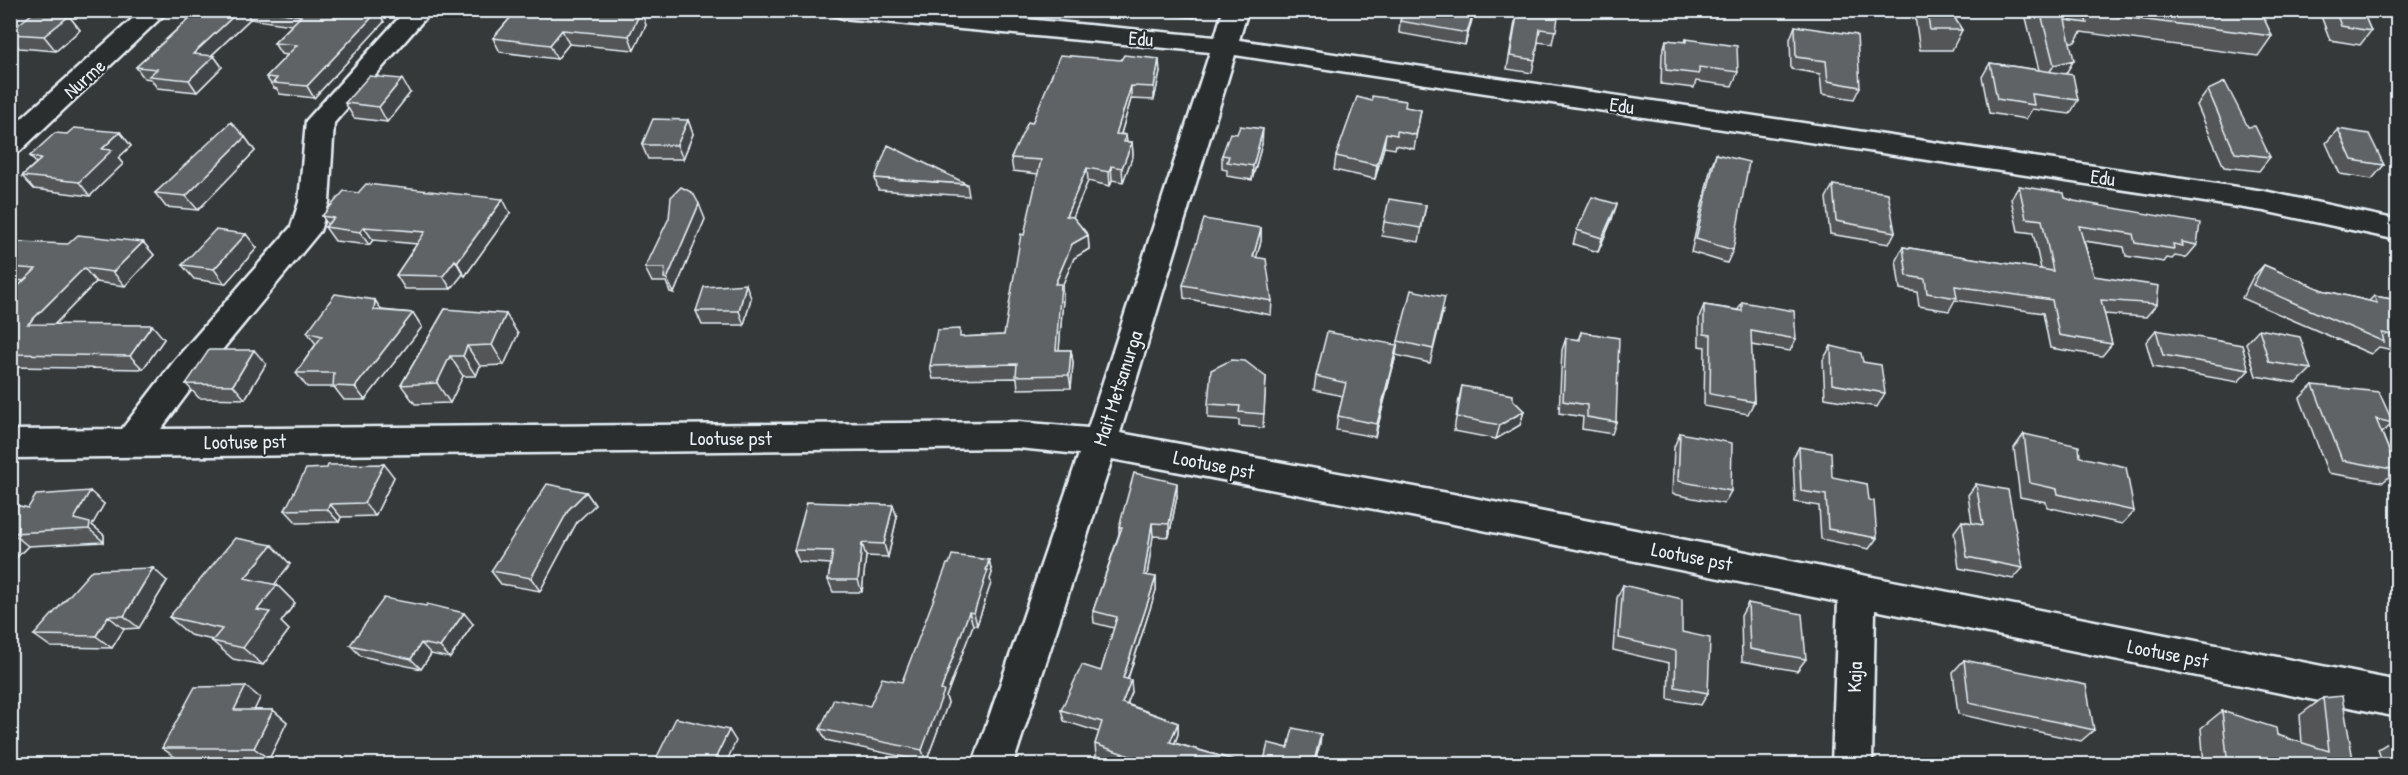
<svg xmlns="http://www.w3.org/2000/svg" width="2408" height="775" viewBox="0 0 2408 775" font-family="'Patrick Hand',sans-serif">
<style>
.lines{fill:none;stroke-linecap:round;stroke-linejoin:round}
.minor-casing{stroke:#e8f1f8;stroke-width:5}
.minor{fill:#2a2d2e;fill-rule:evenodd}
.wall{fill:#525557;stroke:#e8f1f8;stroke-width:1.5}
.shaded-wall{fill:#424547;stroke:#e8f1f8;stroke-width:1.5}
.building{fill:#5f6365;stroke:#e8f1f8;stroke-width:1.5}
.labels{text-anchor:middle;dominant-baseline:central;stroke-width:4.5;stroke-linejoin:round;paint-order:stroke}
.street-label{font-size:20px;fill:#e8f1f8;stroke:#2a2d2e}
</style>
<rect width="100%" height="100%" fill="#35393a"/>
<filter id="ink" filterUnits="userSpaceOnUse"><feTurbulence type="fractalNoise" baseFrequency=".0167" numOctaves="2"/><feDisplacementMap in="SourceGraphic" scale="12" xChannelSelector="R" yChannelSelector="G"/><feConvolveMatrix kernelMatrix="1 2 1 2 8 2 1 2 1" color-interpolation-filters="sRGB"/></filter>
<g filter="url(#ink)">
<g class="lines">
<g class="minor-casing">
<path id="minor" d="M142 10H169L20 151 10 154V129Z
M406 10H432L334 123 329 202 320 231 199 378 161 429 1018 422 1088 428 1210 52 842 18 833 15 830 10H928L1215 37 1223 10H1248L1239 40 2264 191 2398 220V240L2264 211 1235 55 1120 433 1453 494 2398 681V717L1875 610 1872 764H1832L1838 602 1453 524 1112 459 1013 764H973L1079 454 1018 448 10 458V430L122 429 175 360 291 227 299 202 306 121Z"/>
</g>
<use href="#minor" class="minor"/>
</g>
<path class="wall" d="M198 10H377L378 11 384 22 314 98 280 94 277 89 274 88 266 77 288 55 281 54 274 43 292 25 250 19 211 56H214L222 67 197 92 157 88 151 79 144 78 136 67Z
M517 10 646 25 634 50 569 44 557 59 500 52 493 38Z
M1051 10H1116L1114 17 1052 11Z
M1127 10H1197L1195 18Z
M1384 10H1474L1465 45 1399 33 1400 21 1403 14 1384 11Z
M1517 10H1559L1552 44 1538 42 1532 73 1507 69Z
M1914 10H1950L1962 30 1952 50H1920Z
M2024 10H2260L2272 36 2258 56 2081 32 2075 42H2070L2066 74 2078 100 2070 114 2032 109 2026 119 1989 113 1982 77 1990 63 2039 70Z
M2325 10H2362L2371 31 2360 45 2330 40 2321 16Z
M69 16 80 30 56 51 19 48 10 37V31Z
M1795 26 1860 87 1854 99 1822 94 1820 74 1791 69 1790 39Z
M1686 39 1738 72 1732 86 1696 81 1694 88 1661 84 1662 54 1666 40 1685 42Z
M1160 72 1154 100 1131 99 1121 134 1126 135 1127 142H1132L1133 155 1123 182 1112 180 1110 186 1088 181 1073 217 1088 235 1089 249 1074 258 1062 286 1063 298 1059 350H1071L1073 363 1071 388 1018 389 1017 378 933 379 930 366 962 337 1004 335 1038 174 1013 171 1011 158 1032 123Z
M2208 90 2248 127 2270 157 2259 171 2224 167 2197 105Z
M410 93 387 122 354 118 345 103Z
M1372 101 1421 110 1414 149 1396 145 1395 149 1384 147 1375 179 1334 170 1336 156Z
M688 120 693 134 683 159H648L642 145Z
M2338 129 2384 165 2372 179 2340 174 2326 143Z
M120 132 131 146 118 158 123 164 90 196 34 189 22 176 36 163 30 156 67 134Z
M245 137 255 151 198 210 166 207 155 193Z
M1262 144 1252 180 1227 176V170L1222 169V155Z
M1716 154 1733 250 1727 263 1691 252 1711 167Z
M875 178 967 184 969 196 878 190Z
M1833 185 1895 232 1889 244 1830 234 1826 198Z
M2019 186 2065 198 2197 245 2186 258 2175 256 2172 259 2167 258 2164 262 2126 256 2124 247 2084 241 2094 276 2157 304 2146 317 2104 314 2112 344 2102 356 2050 348 2043 313 1955 300 1949 311 1919 306 1917 292 1900 289 1896 260 1903 247 2041 269 2033 233 2018 231 2011 199Z
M1426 205 1419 242 1382 236 1384 222Z
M510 213 465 276 463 274 451 289H405L396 275 417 244 373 240 369 245 335 241 325 227 328 225 322 216Z
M705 219 674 293 670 292 666 282H652L645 268Z
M1612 219 1598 252 1573 244 1577 230Z
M1261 228V241L1256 257 1272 301 1271 315 1184 298 1183 285Z
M143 242 154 255 125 286 96 282 55 324 164 339 143 369 12 367 10 369V294L24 281 10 279V251Z
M257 248 225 284 194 279 182 265Z
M2264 265 2322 290 2369 301 2374 296 2397 300V351L2379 347 2371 354 2242 298 2253 277Z
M751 298 744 325H702L696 311Z
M1742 302 1796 339 1790 351 1751 345 1754 402 1748 414 1704 406 1705 347 1699 346V317L1704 305 1738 310Z
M445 309 518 334 504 365 480 366 476 376H463L450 403 415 404 401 385Z
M382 310 413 313 422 327 365 400H344L334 387H307L296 373 316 344 307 332Z
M1443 311 1430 363 1396 355 1398 341Z
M2259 329 2311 369 2297 383 2256 376 2246 343Z
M2156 330 2249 370 2238 382 2153 367 2146 342Z
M1581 332 1616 422 1612 434 1582 429 1583 417 1559 413 1562 350 1566 338 1578 340Z
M1831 346 1863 362 1885 393 1877 407 1825 398 1823 360Z
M1395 359 1375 437 1336 430 1338 416 1343 396 1314 390 1316 376Z
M266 364 245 399 199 398 186 384Z
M1266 377 1263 428 1239 426V420L1208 418V404Z
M2313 385 2393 423 2382 433 2397 470 2383 482 2328 473 2300 398Z
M1462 386 1513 400 1524 411 1520 425 1496 439 1454 431 1459 399Z
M1680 433 1731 491 1724 504 1672 494 1674 447Z
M2024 434 2080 457 2134 511 2122 524 2047 507 2046 502 2020 497 2014 448Z
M1799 447 1832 477 1869 500 1877 538 1869 549 1821 539 1819 506 1795 502 1793 458Z
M327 468 394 477 375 516 341 517 339 522 297 523 285 510Z
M1976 484 2023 568 2013 579 1959 568 1954 532 1962 521 1972 523 1968 495Z
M586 492 595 505 577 522 540 591 501 584 491 571Z
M1177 496 1169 537 1153 536 1147 576 1156 577V590L1128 679 1132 692 1127 704 1178 723V734L1175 743 1251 765H1123L1096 756 1095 744 1099 732 1064 721 1061 710 1101 671 1114 628 1094 623 1093 611 1119 534V527Z
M10 504 28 508 104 504 92 525 104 535V542L28 546 10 564Z
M893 505 897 517 888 557 866 556 862 592H833L828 580 831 564 799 562 794 550Z
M272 545 290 564 274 585H277L295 603 281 622 289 630 263 665 233 659 212 641 213 640 190 635 169 617Z
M989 560 992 573 990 579 991 583 977 625H973L946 697 948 703 926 762 826 740 820 729 870 706 902 682 949 564Z
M167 581 139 628 124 629 112 648 51 647 34 635Z
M1623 585 1682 632 1708 693 1701 705 1668 699 1669 663 1613 650 1617 598Z
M1748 603 1806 659 1797 671 1742 661 1741 616Z
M473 624 450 658 431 654 421 669 361 656 350 645Z
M1964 660 2094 730 2081 741 1958 714 1953 672Z
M260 698 254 710H273L287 722 269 759H178L162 748Z
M2323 698 2354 765H2204L2201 728 2222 711 2277 735 2302 743 2300 715Z
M2396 738H2397V765H2383L2378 749Z
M2011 760 2029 765H2005Z"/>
<path class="shaded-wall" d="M240 10H245L250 19 201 65 193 54Z
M1474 10 1472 20 1465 45 1467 33Z
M378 11 384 22 314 98 307 86Z
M641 11 646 25 634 50 629 36Z
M69 16 80 30 56 51 44 36Z
M562 30 569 44 557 59 550 45Z
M214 56 222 67 197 92 189 80Z
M1159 59 1160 72 1154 100V87Z
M2074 60 2062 80 2042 84 2054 65Z
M402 79 410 93 387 122 379 107Z
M1131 86V99L1117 147 1116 134Z
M688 120 693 134 683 159 677 145Z
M1263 129 1262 144 1252 180 1253 166Z
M120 132 131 146 118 158 123 164 90 196 79 182 102 149Z
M1386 133 1384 147 1375 179 1377 165Z
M245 137 255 151 198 210 186 196Z
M1132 142 1133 155 1123 182 1122 168Z
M1111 166 1112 180 1110 186 1109 172Z
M1087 168 1088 181 1068 229 1066 216Z
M503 199 510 213 465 276 457 262Z
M699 204 705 219 674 293 667 279Z
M1617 204 1612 219 1598 252 1602 238Z
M364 227 373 240 369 245 360 232Z
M1261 228V241L1253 270V257Z
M246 234 257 248 225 284 214 269Z
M1088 235 1089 249 1074 258 1062 286 1063 298 1058 363 1056 350 1055 284 1072 244Z
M143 242 154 255 125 286 113 272Z
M455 260 463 274 451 289 443 276Z
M84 268 96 282 42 337 28 324Z
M746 284 751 298 744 325 739 311Z
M375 300 384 314 374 310Z
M413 313 422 327 365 400 355 387Z
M506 314 518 334 504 365 492 345Z
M152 325 164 339 143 369 130 356Z
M1397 345 1395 359 1375 437 1377 424Z
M467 346 480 366 476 376 463 356Z
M254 350 266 364 245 399 233 385Z
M1071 350 1073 363 1071 388 1069 375Z
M450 356 463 376 450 403 437 383Z
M1524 411 1520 425 1496 439 1500 425Z
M384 464 394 477 375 516 364 503Z
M1177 483V496L1169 537V524Z
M90 491 104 504 92 525 104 535V542L89 529 74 519Z
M586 492 595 505 577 522 540 591 531 578 569 509Z
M330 504 341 517 339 522 327 509Z
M893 505 897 517 888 557 884 544Z
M1152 523 1153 536 1145 588 1144 575Z
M12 533 28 546 10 564V535Z
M862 543 866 556 862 592 858 580Z
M272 545 290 564 265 597 245 578Z
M989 560 992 573 990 579 991 583 977 625 974 613Z
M153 568 167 581 139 628 124 616Z
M1156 577V590L1124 690 1123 678Z
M277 585 295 603 281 622 289 630 263 665 243 648 257 610Z
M969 612 973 625 946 697 948 703 926 762 922 750 941 690Z
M464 613 473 624 450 658 440 647Z
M108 616 124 629 112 648 96 636Z
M421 643 431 654 421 669 411 659Z
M1131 680 1132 692 1123 714 1122 703Z
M246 686 260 698 249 721 234 710Z
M273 710 287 722 269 759 254 748Z
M1178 723V734L1171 753 1170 742Z
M729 730 736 741 725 765H712Z
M1321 734 1320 745 1314 765H1313Z
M10 741 16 744 10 753Z"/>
<path class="building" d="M199 10H240L193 54 214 56 189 80 149 76 157 69 136 67Z
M263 10H377L378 11 307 86 273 83 277 78 266 77 297 45 274 43 301 16Z
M517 10H635L641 11 629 36 562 30 550 45 493 38Z
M1404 10H1474L1467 33 1400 21Z
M1518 10H1559L1556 31 1540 29 1535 60 1510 56Z
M1927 10H1950L1962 30H1930Z
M2040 10H2260L2272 36 2083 12 2087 23 2065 20 2074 60 2054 65Z
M2335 10H2362L2371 31 2341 26Z
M33 13 69 16 44 36 10 34V31Z
M1795 26 1857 35 1860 87 1828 81 1826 61 1796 57Z
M1686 39 1737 46 1738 72 1699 67V74L1666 70V40L1686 42Z
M1060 55 1121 60 1124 55 1159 59 1154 87 1131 86 1116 134 1126 135 1124 142H1132L1122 168 1111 166 1109 172 1087 168 1066 216 1073 217 1088 235 1072 244 1055 284H1061L1056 350H1071L1069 375 1016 376 1017 364 930 366 937 330 960 329V337L1004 335 1021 234 1024 235 1041 160 1011 158 1028 122 1032 123Z
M1990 63 2073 75 2078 100 2032 94 2034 105 1997 99Z
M369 76 402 79 379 107 345 103Z
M2225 82 2248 127 2255 126 2270 157 2235 153 2208 90Z
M1372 96 1406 101 1405 107 1421 110 1416 135 1397 131V135L1386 133 1377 165 1336 156 1357 97 1372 101Z
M653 119 688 120 677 145H642Z
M231 122 245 137 186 196 155 193Z
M1240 126 1263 129 1253 166 1227 162 1229 156 1222 155 1230 133 1237 134Z
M74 128 120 132 102 149 112 150 79 182 22 176 41 159 30 156 55 133 67 134Z
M2338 129 2369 134 2384 165 2352 160Z
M888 145 967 184 875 178Z
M1716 154 1749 162 1733 250 1696 239Z
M366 184 503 199 457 262 455 260 443 276 396 275 425 232 364 227 360 232 325 227 334 218 322 216 344 191 358 193Z
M1833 185 1888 193 1895 232 1836 221Z
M2019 186 2064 193 2065 198 2074 201 2200 223 2197 245 2182 242 2183 246 2173 244 2174 249 2135 243 2133 234 2079 226 2094 276 2159 286 2157 304 2101 300 2112 344 2059 335 2052 300 1955 286 1957 298 1927 293 1925 279 1907 276 1903 247 2053 271 2042 220 2026 218Z
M681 187 693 193 699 204 667 279 664 278 665 268H645L669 218 671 197Z
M1592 197 1617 204 1602 238 1577 230Z
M1389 199 1426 205 1421 228 1384 222Z
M1204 219 1261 228 1253 257 1266 259 1272 301 1183 285Z
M215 230 246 234 214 269 182 265Z
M78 235 143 242 113 272 84 268 28 324 152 325 130 356 10 354V294L36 269 10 267V251L19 242 68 244Z
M2264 265 2322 290 2377 303 2374 296 2397 300V336L2382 333 2384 342 2253 285Z
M746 284 739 311H696L704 287Z
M1411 290 1445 297 1433 349 1398 341Z
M335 294 375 300 374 310 413 313 355 387 333 386 334 373H296L322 336 307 332Z
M1742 302 1794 311 1796 339 1751 331 1754 402 1710 394 1711 335 1704 334V305L1742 311Z
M445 309 506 314 492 345 467 346 463 356H450L437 383 401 385Z
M2259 329 2300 337 2311 369 2269 362Z
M2156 330 2242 345 2249 370 2163 355Z
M1327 332 1397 345 1377 424 1338 416 1346 383 1316 376Z
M1581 332 1619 338 1616 422 1587 417V405L1563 401 1566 338 1580 340Z
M1831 346 1861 353 1863 362 1881 365 1885 393 1832 384Z
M209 350H254L233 385 186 384Z
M1231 360 1245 361 1266 377 1264 414 1239 412 1240 406 1208 404 1211 370Z
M2313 385 2379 392 2393 423 2376 419 2397 470 2342 460Z
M1462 386 1513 395V400L1524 411 1500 425 1457 417Z
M1680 433 1732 443 1731 491 1678 481Z
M2024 434 2079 446 2080 457 2126 467 2134 511 2058 494 2057 489 2030 483Z
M1799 447 1831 452 1832 477 1867 484 1869 500 1874 501 1877 538 1828 529 1826 495 1801 491Z
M384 464 364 503 330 504 327 509 285 510 306 469 327 468 328 465Z
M1134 473 1177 483 1169 524 1152 523 1144 575 1156 577 1123 678 1131 680 1122 703 1178 723 1170 742 1251 765H1156L1095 744 1102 722 1061 710 1082 665 1101 671 1117 617 1093 611 1122 527H1119Z
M547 484 586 492 569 509 531 578 491 571Z
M1976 484 2008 490 2023 568 1967 557 1962 521 1983 525Z
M90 491 74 519 90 523 89 529 12 533 10 535V504L28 508 36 495Z
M807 502 893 505 884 544 862 543 858 580H828L833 551 794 550Z
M235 538 272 545 245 578 277 585 257 610 270 612 243 648 212 641 222 629 169 617Z
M952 555 989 560 986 570H988L974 613 969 612 941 690 944 691 922 750 820 729 834 699 870 706 882 678 902 682 947 564H949Z
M153 568 124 616H108L96 636 34 635 92 570Z
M1623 585 1682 599V632L1710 638 1708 693 1675 687 1676 651 1619 638Z
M384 598 426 606 427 604 464 613 440 647 421 643 411 659 350 645Z
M1748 603 1802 614 1806 659 1750 649Z
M1964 660 2086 685 2094 730 1969 703Z
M246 686 234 710H273L254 748H162L195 687Z
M2342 696 2354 765H2228L2222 711 2276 728 2277 735 2329 751 2323 698Z
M676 718 729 730 712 765H653Z
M1293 728 1321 734 1313 765H1263L1268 743 1288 748Z
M2011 760 2029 765H2011Z
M481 762 480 765H427Z
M344 764H381V765Z"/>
</g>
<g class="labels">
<g class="street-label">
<text transform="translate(1141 38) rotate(5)">Edu</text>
<text transform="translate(84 78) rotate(-42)">Nurme</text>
<text transform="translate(1622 105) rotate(8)">Edu</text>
<text transform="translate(2103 177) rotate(8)">Edu</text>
<text transform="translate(1117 388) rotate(-72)">Mait Metsanurga</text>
<text x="731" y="437">Lootuse pst</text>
<text transform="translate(245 441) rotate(-1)">Lootuse pst</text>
<text transform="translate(1214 464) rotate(11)">Lootuse pst</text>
<text transform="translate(1692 556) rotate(11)">Lootuse pst</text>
<text transform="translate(2168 653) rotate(11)">Lootuse pst</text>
<text transform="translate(1854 677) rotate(-88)">Kaja</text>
</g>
</g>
<rect width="2408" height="775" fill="none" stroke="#2a2d2e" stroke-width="36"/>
<rect x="18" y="18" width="2372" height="739" fill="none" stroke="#e8f1f8" stroke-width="2" filter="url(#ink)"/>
</svg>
